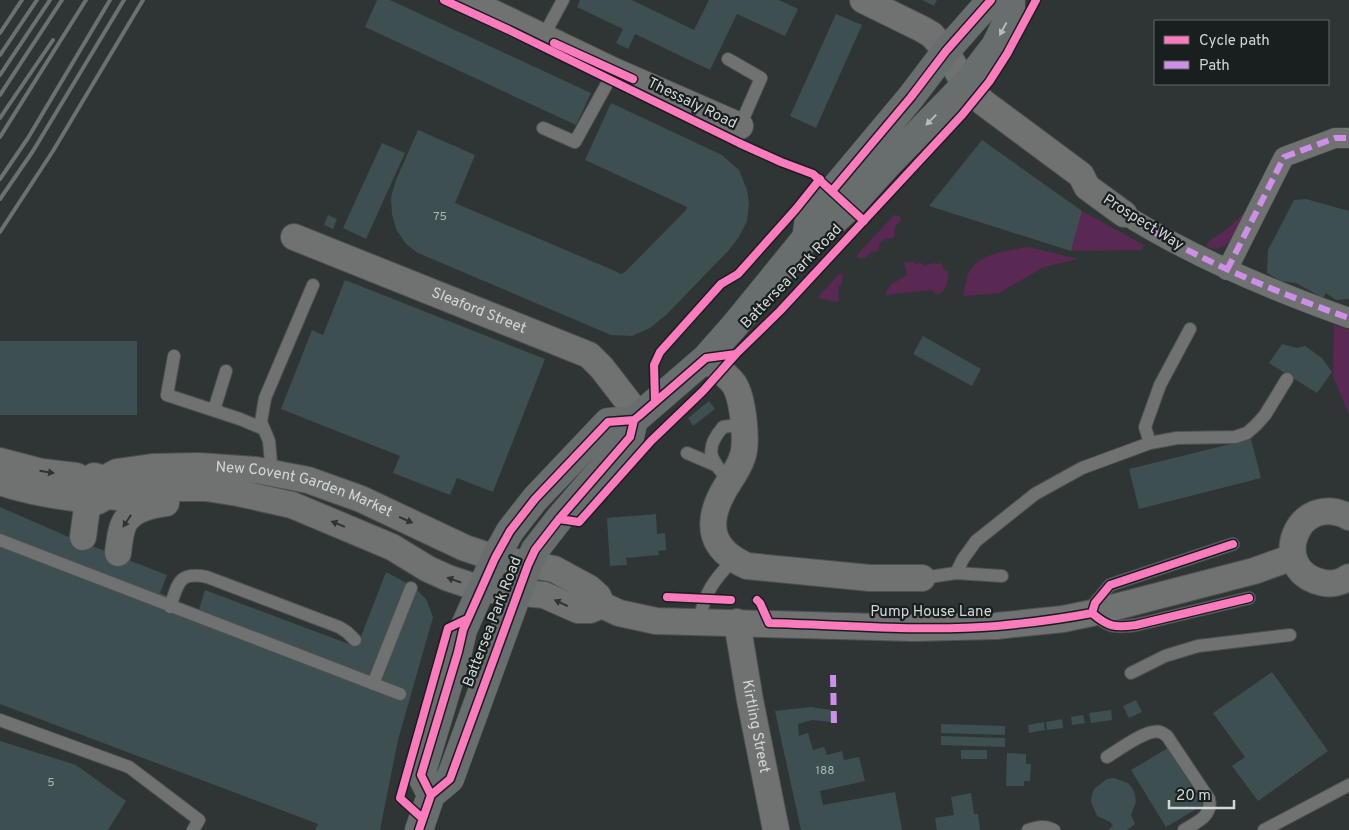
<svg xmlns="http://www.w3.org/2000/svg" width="1349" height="830" viewBox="0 0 1349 830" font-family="Overpass,sans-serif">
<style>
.green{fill:#592954}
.building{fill:#3d4f50}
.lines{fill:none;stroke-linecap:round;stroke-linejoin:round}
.service-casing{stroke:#4d5151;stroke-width:14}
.pedestrian-casing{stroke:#4d5151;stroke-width:21}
.minor-casing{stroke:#4d5151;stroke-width:28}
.trunk-casing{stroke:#4d5151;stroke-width:29}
.service{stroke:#707272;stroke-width:12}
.pedestrian{stroke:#707272;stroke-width:20}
.minor{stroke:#707272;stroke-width:26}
.trunk{stroke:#686d6d;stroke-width:28}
.rail{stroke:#6b7070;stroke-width:4}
.quiet{stroke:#ce8fe9;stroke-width:6;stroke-dasharray:12 6;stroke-linecap:butt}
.cycleway-casing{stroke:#191e1e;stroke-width:11}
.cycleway{stroke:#fd7abc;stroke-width:8}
.oneway{fill:#b6bcbc}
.oneway2{fill:#2f3333}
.labels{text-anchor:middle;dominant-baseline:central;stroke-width:4.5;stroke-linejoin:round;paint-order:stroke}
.number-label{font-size:12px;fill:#abb5b5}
.street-label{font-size:15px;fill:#d0d7d7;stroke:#191e1e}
</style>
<rect width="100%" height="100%" fill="#2f3535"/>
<path class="green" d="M1082 211 1144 245 1141 250 1071 251Z
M1244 213C1236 230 1229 257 1206 246L1210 240 1226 230Z
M894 215 900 216 901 220C895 225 894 228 895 235L893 238 884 239 880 243 878 251 871 252 865 258H857V255Z
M1028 247 1079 259 1044 267 999 293 963 296C965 290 965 283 967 277 975 253 1007 251 1028 247Z
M940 261 944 271 948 270C949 280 947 291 937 295L932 290 885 295 890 285 907 275 904 262H914V264L922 263 923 266 933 263 939 264Z
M840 273 843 275 841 284 838 287 839 301 836 302 819 298V296Z
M1334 325 1349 330V415L1333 376Z"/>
<path class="building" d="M377 0H390L591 93 576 125 365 27Z
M580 0H632L694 30 709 0H779L798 9 785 36 737 14 710 70 635 34 628 49 616 43 623 29 577 7Z
M922 0H937L934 6Z
M836 14 862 25 816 128 790 116Z
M611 103 722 155 739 170 747 190 749 204 747 221 739 237 728 251 667 314 650 328 632 336 611 335 418 253 406 244 396 229 392 214 391 197 396 180 418 130 475 155 455 203 615 271 621 274 625 272 686 210 687 207 585 160Z
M982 140 1082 211 1071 251 929 206Z
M382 143 405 153 366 239 343 228Z
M1306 199 1349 211V299L1336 300 1326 293 1323 298 1296 283 1281 281 1267 273 1268 250 1294 200Z
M328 215 337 219 333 229 324 225Z
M345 280 545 359 493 492 457 478 450 495 393 473 400 456 281 409 312 330 323 335Z
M923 336 981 369 972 386 913 354Z
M0 341H137V415H0Z
M1282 344 1297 348 1305 346 1322 358 1332 372 1317 393 1269 363Z
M709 401 715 409 693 426 688 418Z
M1251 439 1261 478 1139 509 1129 469Z
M0 507 69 537 167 575 160 593 199 610 205 590 357 647 386 572 414 587 426 599 433 617 398 740 380 830H315L318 824 0 704Z
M656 514 657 534 665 533 666 550 658 551 659 555 626 558 627 565 610 566 607 518Z
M1272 672 1328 751 1258 801 1232 766 1245 757 1213 713Z
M1136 700 1142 712 1129 718 1123 706Z
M811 707 831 710V722L812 720 798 724 799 736 808 733 813 750 824 747 827 755 842 751 844 760 859 757 865 781 820 791 823 805 895 792 902 830H801L775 711Z
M1111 710 1112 720 1091 723 1089 713Z
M1083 715 1085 723 1072 725 1071 717Z
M1062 719 1063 728 1047 730 1046 722Z
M1044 722 1045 730 1029 733 1028 725Z
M941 724 1005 726V735L941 733Z
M941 736 1005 738V747L941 745Z
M0 741 76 765 126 801 108 830H0Z
M1168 748 1203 805 1166 827 1131 770Z
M961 750H987V759H961Z
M1007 753 1026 754V764H1031L1030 781H1024V786H1006Z
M1114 778 1128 783 1132 788 1135 794 1136 802 1131 815 1135 824 1127 830H1108L1113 826 1110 822 1097 816 1091 802 1092 794 1095 788 1107 779Z
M971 793 974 814H978L980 830H937L935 818 954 815 951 797Z"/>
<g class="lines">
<g class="service-casing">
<path id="service" d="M543 37 563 0
M728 59 761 78 740 126
M543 128 575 142 614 71
M174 356 167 395 240 419 264 429
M214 410 226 371
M1150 443 1145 427 1160 385 1190 329
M687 453 715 465
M272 475 269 441 261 422 265 398 313 285
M730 482C712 461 702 451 723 427L744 424
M0 540 400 694
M1233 544 1110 585 1095 603 1092 613C1108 627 1115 628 1136 625L1249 598
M956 573 1002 576
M922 578 956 573 963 559 976 541 1035 494 1082 468 1150 443 1177 438 1235 437 1247 433 1256 425 1265 415 1287 379
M170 607C178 584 178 571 207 577L339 627 347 632 355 640
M699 621C705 592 713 581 733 560
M1131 673 1165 656 1198 646 1290 635
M373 684 411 588
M0 720 129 767 199 820 193 830
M1107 757C1118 750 1148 728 1160 732 1162 732 1165 735 1167 736L1209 799C1213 816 1197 822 1184 830
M1028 830C1038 827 1045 825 1054 830
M1264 830 1349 785"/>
</g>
<g class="pedestrian-casing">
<path id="pedestrian" d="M1124 214C1194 258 1270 290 1349 318
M1227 270 1284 157 1335 138H1349"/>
</g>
<g class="minor-casing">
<g id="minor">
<path d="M466 0 614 71 740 126"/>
<path d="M863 0 922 29 932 35 946 51 965 85 984 103 1081 175 1087 187 1124 214"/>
<path id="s1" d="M294 237 589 355 602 368 639 416"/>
<path d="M706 358C715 366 726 374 734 384 743 398 748 443 742 458 738 470 729 481 723 492 705 525 711 550 747 566L870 578H922"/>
<path id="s2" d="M0 461 42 472 76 476 86 481 94 476 104 479 117 472 152 467 198 466 256 470 308 480 361 499 465 548 495 558 554 569 589 588 598 596 602 605 619 613 656 621 914 628 996 626 1063 619 1092 613 1254 571 1293 557"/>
<path d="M0 482C29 492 58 496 88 500 95 504 100 501 105 496L118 497 170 488H206L238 493 292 505 392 547 428 569 448 578 481 589 544 595 578 610H590L602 605"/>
<path d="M1349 517C1297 490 1268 568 1320 582 1330 585 1341 583 1349 577"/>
<path d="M83 537 88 500"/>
<path d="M118 553C119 544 120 534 123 526 129 509 151 505 166 503"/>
<path id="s3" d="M737 622 750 700 776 830"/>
</g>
</g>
<g class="trunk-casing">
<path id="trunk" d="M806 238 809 219 911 97 946 51 991 0
M431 795 421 775 458 652 463 630 495 558 510 531 535 499 608 422 634 420
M419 830 431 795 450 779 528 565 535 550 559 519 630 437 634 420 639 416 706 358 736 324 806 238 823 231 849 207 887 165 965 85 995 46 1011 14V0"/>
</g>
<use href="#service" class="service"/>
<use href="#pedestrian" class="pedestrian"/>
<use href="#minor" class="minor"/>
<use href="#trunk" class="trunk"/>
<path class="rail" d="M0 33 22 0
M0 55 37 0
M0 75 50 0
M0 95 62 0
M0 118 53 40
M0 137 86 0
M0 179 28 138 110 0
M0 199 33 151 124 0
M0 232 53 151 143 0"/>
<path class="quiet" d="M1124 214C1194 258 1270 290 1349 318
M1227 270 1284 157 1335 138H1349
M833 675 834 725"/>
<g class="cycleway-casing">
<path id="cycleway" d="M444 0 509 30 739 143 781 162 813 174 864 221
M554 43 633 79
M832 191 911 97 946 51 991 0
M655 401 654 365 660 352 721 284 738 274 796 209 820 179
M559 519 579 522 651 441 703 391 736 354
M667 597 731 600
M757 600 760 603 769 623C845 625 922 632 997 626 1029 623 1061 619 1092 613
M1092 613C1108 627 1115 628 1136 625L1249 598
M1092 613 1095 603 1110 585 1233 544
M431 795 421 775 458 652 463 630 495 558 510 531 535 499 608 422 634 420
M422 818 400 798 448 628 467 619
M419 830 431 795 450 779 528 565 535 550 559 519 630 437 634 420 639 416 706 358 736 354 780 311 962 115 989 82 1007 54 1036 0"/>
</g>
<use href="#cycleway" class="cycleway"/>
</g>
<defs><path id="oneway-solid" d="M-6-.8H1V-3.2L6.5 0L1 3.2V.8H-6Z" transform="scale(1.25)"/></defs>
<g class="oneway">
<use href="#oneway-solid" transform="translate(1003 29) rotate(118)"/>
<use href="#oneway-solid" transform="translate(931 120) rotate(134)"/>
</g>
<g class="oneway2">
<use href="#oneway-solid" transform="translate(47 472) rotate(9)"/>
<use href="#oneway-solid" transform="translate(406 520) rotate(24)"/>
<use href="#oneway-solid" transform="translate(127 521) rotate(123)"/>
<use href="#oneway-solid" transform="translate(338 524) rotate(-158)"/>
<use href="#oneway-solid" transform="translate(454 580) rotate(-161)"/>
<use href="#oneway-solid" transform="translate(561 603) rotate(-155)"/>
</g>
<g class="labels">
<g class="number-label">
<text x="440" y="217">75</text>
<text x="825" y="771">188</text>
<text x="51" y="783">5</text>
</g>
<g class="street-label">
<text transform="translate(692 104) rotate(26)">Thessaly Road</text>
<text transform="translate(1143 223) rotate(32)">Prospect Way</text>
<text transform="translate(792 277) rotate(-46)">Battersea Park Road</text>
<text stroke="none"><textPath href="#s1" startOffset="199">Sleaford Street</textPath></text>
<text stroke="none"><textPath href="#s2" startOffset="314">New Covent Garden Market</textPath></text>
<text x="931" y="612">Pump House Lane</text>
<text transform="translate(493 622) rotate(-69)">Battersea Park Road</text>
<text stroke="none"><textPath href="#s3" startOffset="106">Kirtling Street</textPath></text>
</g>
</g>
<rect x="1154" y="20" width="175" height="65" fill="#191e1e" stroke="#626868"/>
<rect x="1164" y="36" width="25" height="8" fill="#fd7abc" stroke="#626868"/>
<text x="1199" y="45" font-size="15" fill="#d0d7d7">Cycle path</text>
<rect x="1164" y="61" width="25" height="8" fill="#ce8fe9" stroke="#626868"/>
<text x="1199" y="70" font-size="15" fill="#d0d7d7">Path</text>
<path d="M1169 800v8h65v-8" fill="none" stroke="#d0d7d7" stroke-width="2.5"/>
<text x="1176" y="800" font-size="15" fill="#d0d7d7" stroke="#191e1e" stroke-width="4" paint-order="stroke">20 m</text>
</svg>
